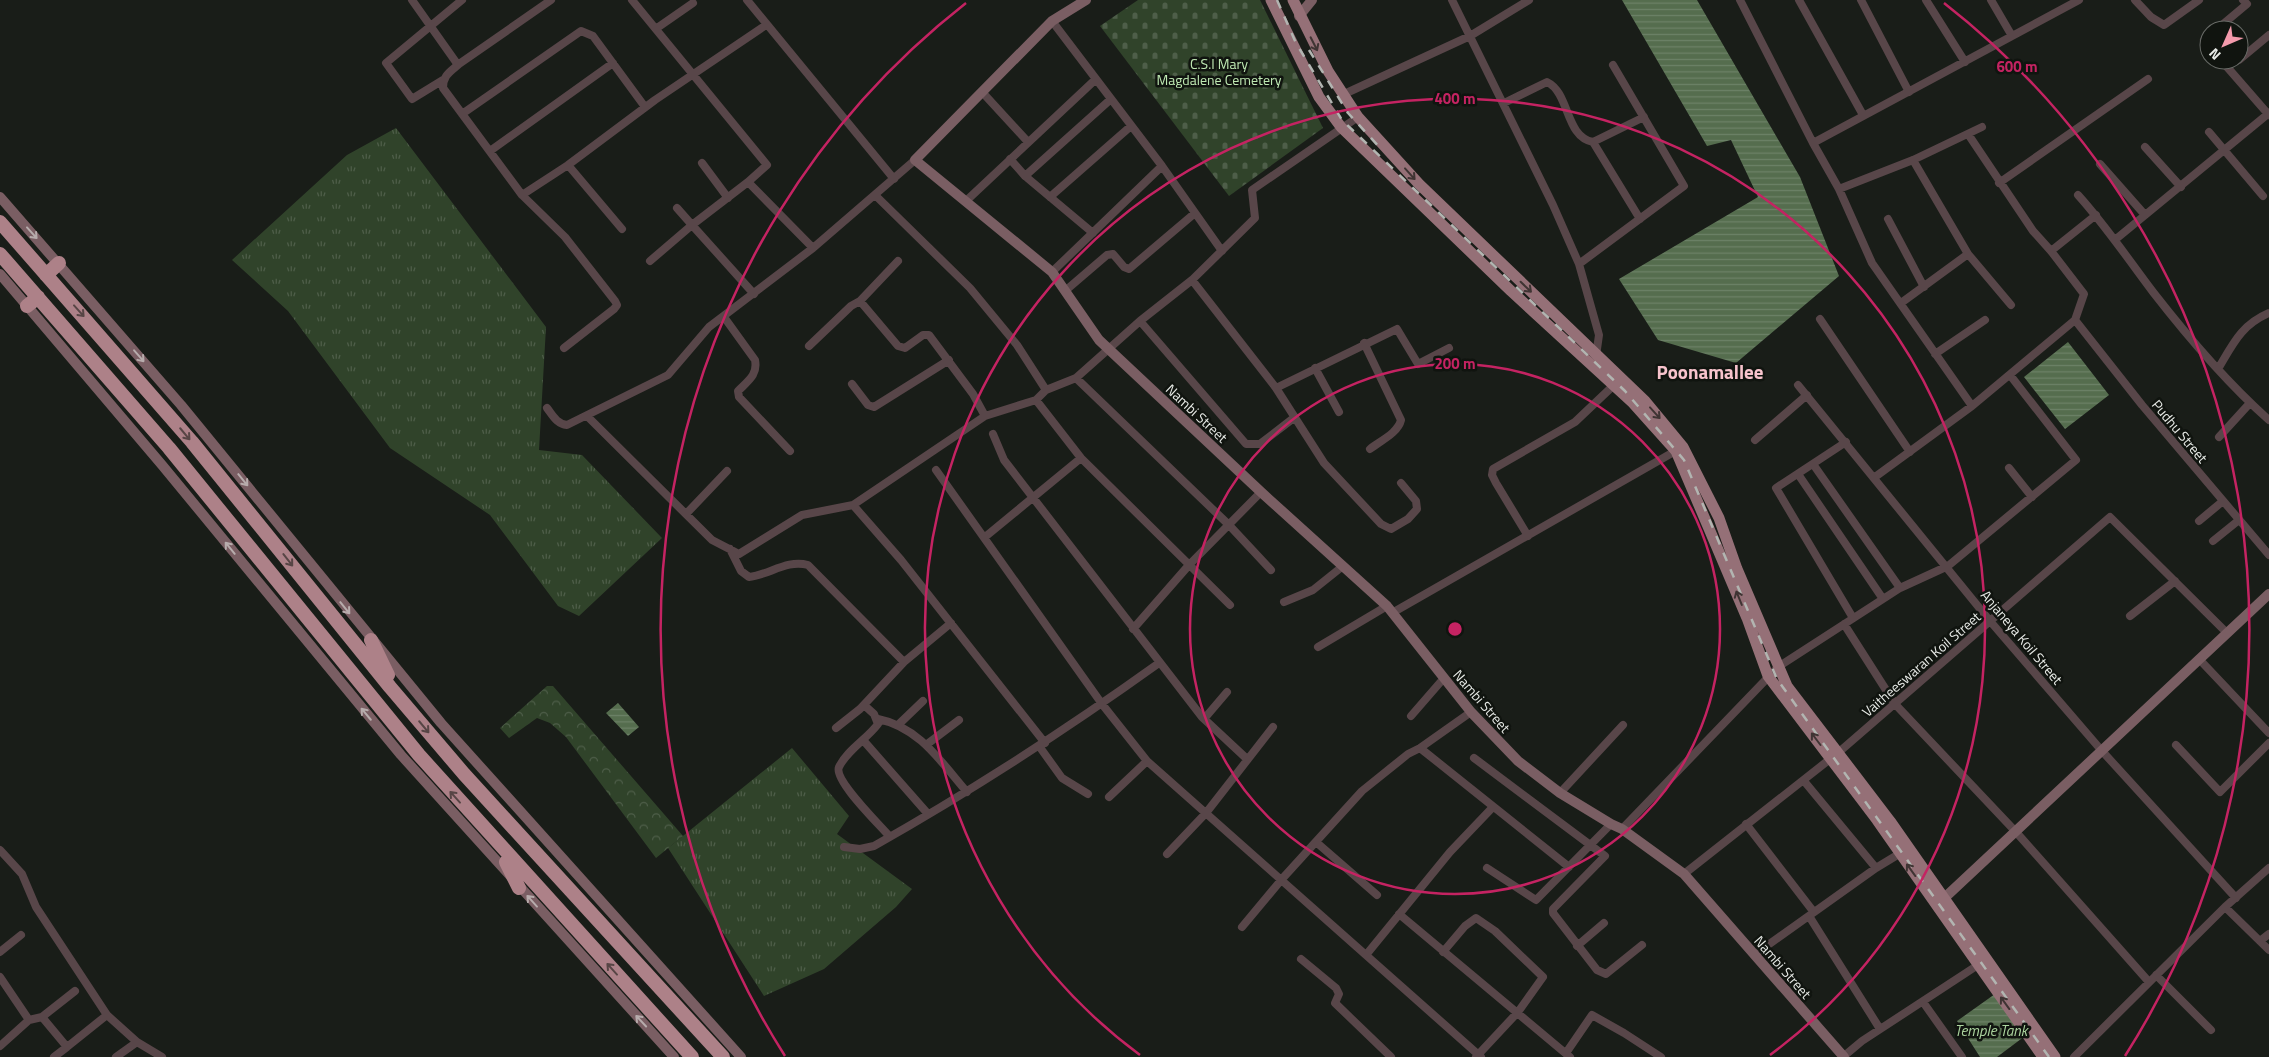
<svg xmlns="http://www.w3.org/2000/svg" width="2269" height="1057" viewBox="0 0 2269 1057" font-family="'Titillium Web',sans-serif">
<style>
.grass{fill:url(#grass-tufts)}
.cemetery{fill:url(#cemetery-stones)}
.park{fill:url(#park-crowns)}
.water{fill:url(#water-rules)}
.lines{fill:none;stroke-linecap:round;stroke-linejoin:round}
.street{stroke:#584649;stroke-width:8}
.secondary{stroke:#7a5e63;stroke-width:10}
.primary{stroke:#957077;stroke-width:11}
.highway{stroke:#ad8188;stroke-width:14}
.rail{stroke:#b2b5b1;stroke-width:2.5;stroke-dasharray:9 9;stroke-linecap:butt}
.oneway{stroke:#3f3433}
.oneway2{stroke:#b7acac}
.oneway3{stroke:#574545}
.ring{fill:none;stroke:#c42362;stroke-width:2.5}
.labels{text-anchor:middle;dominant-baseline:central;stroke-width:5;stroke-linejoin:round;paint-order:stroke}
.park-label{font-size:14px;fill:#bee8b2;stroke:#10140f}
.street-label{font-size:14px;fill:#e9ece8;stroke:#10140f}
.water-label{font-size:15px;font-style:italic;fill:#acd59f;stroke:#10140f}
.district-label{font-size:19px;font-weight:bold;fill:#f7c3cc;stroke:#10140f}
.centre{fill:#c42362;stroke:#10140f;stroke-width:2.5}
.ring-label{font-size:15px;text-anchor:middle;font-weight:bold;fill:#c42362;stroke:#10140f;stroke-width:5;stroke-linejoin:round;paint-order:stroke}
</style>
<defs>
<pattern id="grass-tufts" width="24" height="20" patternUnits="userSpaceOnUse" patternTransform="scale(1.25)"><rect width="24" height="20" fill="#30432a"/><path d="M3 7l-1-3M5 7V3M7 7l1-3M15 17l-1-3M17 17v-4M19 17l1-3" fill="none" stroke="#4e5e49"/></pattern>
<pattern id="cemetery-stones" width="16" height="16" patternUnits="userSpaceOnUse" patternTransform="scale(1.25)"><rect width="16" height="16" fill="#30432a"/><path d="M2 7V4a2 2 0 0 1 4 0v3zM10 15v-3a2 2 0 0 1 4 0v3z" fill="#4e5e49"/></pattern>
<pattern id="park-crowns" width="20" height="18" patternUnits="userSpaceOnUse" patternTransform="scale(1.25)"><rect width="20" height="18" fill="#30432a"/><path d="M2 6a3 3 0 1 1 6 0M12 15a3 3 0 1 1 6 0" fill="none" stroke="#4e5e49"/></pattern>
<pattern id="water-rules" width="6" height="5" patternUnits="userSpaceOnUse" patternTransform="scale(1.25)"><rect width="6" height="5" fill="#556d4e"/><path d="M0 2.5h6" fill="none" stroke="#6d8268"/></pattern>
</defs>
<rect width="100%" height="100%" fill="#191d18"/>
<path class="grass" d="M396 128 546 327 539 450 582 455 662 538 579 616 558 606 490 515 390 448 288 311 232 260 347 155Z
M792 748 849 816 837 834 912 889 896 907 824 969 764 996 668 848Z"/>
<path class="cemetery" d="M1138 0H1260L1323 128 1229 196 1100 26Z"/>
<path class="park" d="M547 686H553L683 836 656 858 566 737 550 723 537 718 509 738 500 728Z"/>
<path class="water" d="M1622 0H1697L1800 177 1839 276 1736 363 1658 340 1619 279 1758 197 1731 140 1707 146Z
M2068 342 2109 395 2065 429 2024 377Z
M618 703 639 727 628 736 606 713Z
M1995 994 2025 1036 1997 1057H1980L1957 1021Z"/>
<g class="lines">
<path class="street" d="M412 0 458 65
M551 0 459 64C450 72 443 75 443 88L522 195 565 237 615 301 617 305 614 309 564 348
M632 0 767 165 748 182 813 248
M747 0 894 179
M1452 0 1553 205 1579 264 1599 335 1596 356
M1740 0 1813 143 1839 189 1872 263 1972 406
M1799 0 1863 115
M1861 0 1909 92
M1926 0 1965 62
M1991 0 2012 36
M2135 0 2151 17 2164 25 2199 0
M1052 21 1162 166 1222 251
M657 28 693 3
M2216 30 2247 4 2243 0
M2209 36 2204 40 2209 45
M2221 60 2269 115
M2239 60 2269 35
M443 80 412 99 386 63 462 0
M983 93 1028 142
M1342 95 1470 36 1529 0
M1504 103 1547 82C1570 93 1565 137 1593 142L1644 117
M462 114 581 31 593 36 645 107
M2209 132 2263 196
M1593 142 1640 219
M1813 143 2079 0
M2145 147 2181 187
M490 151 613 63
M1010 159 1025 176 1093 233
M1913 160 1968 254 2011 305
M702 163 728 198
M2100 164 2145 215
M1025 176 1111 99
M748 182 692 225 754 294
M1999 183 2148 79
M1839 189 1913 160 1982 127
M522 195 568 165
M875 195 970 288 1017 345 1046 390
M2078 195C2106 226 2128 259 2153 292 2188 337 2226 382 2269 420
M1050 197 1131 126
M966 201 1096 79
M1888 219 1924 287
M622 229 568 165 655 100 766 25
M2116 239 2269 113
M2051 251 2096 215
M650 261 692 225 677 208
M1579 264 1684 186 1613 65
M1052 272 1162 166
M1192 280 1276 388 1324 463 1381 524 1391 529 1408 519 1417 509 1416 501 1401 483
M1065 291 1107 255 1113 254 1124 267 1129 269 1195 213
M860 301 898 261
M1901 303 1968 254
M724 317 755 360C758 375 748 381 738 391L739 397 790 451
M1820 319 1910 452
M2075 320 2142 405 2269 555
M1140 321 1246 444H1260L1295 417
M1364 343 1401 420C1398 433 1380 441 1370 449
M809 346 851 306 860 301 898 346 905 348 923 335H929L973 394 985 416
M1935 354 1985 320
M1315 368 1339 412
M2218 369C2233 344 2241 325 2269 313
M1076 378 1229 525 1271 570
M852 384 868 405 874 407 949 360
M1798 385 1990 621 2102 751 2236 898
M1276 388 1397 329 1418 364 1449 348
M1036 400 1081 458 1230 605
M547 408C553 416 557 424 567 425L668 375 709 327 813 248 915 160
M587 416 712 540 739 554 802 515 853 505 985 416 1036 400 1046 390 1076 378 1140 321 1192 280 1255 218 1252 190 1358 117
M993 434 1004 460 1202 717 1247 759
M2219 437 2250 403
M1755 440 1807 395
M1846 442 1776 488 1853 618
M1813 464 1900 588
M2009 468 2032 497
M936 470 1102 704 1147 761 1481 1057
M1798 474 1883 599
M1875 477 1972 406 2075 320 2084 294 2051 251 2033 231 1968 134
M853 505 901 560 1045 743
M686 514 727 471
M2199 521 2223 501
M1528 536 1496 483 1492 475 1493 469 1575 422 1614 385
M985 537 1081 458
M2213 541 2239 520
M730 549 741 571 749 577C769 575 787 559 808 565L904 662
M1284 602 1313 590 1343 566
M1392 613 1679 449
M2130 616 2175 581
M1844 624 1895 704 2016 832 2149 982
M1133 629 1189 565 1261 492
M1318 647 1387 606
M2199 659 2269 733
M864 705 874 714 878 724C867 739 847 750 839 767 833 780 880 825 890 837
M1411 716 1444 678
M878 719C919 727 941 762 967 792
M1204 719 1227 692
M898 725 923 701
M836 728 860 709 904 662 951 623
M863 740 928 814
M926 745 959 720
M2176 745 2220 792 2269 743
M1039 746 1062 778 1088 794
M1420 748 1569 867
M1474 758 1605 856 1553 909V913L1597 970 1606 974 1642 945
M1804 781 1876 868
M1560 793 1623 725
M1109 797 1147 761
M1746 824 1813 911
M1622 829 1778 667 1900 588 1948 566 2076 460 2010 375
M1316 842 1377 895
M844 847 860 849 874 846C973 790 1067 729 1159 663
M0 850 22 874 36 907 107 1015 137 1042
M1167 854 1206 813 1273 727
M1487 868 1536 900 1611 824
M1684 874 1839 752 2110 517 2227 633
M2225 907 2269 950
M1399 914 1570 1057
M1809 916 1880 1029
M1242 927 1282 879 1362 791 1408 754 1420 748 1471 712
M2260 941 2269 934
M1577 946 1604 923
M0 952 21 935
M1443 952 1465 926 1476 918 1495 931 1543 977 1518 1012 1476 1057
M1366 955 1450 852 1492 808
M1754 955 1876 868 1899 854
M1301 959 1336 988 1339 994 1335 1003 1391 1057
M2156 975 2211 1030
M0 977 29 1020 0 1046
M1923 1002 1962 1057
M42 1017 75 991
M29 1020 42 1017 67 1047 54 1057
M67 1047 107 1015
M1566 1053 1592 1015 1624 1033 1661 1057
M1844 1056 1862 1041 1978 965
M116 1057 137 1042 162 1057
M2074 1057 2225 907 2269 868"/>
<path class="secondary" d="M1086 0 1052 21 915 160 1052 272 1099 340 1261 492 1387 606 1471 712 1518 761 1560 793 1611 824 1622 829 1684 874 1844 1057
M1299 16 1312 0
M0 197 181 405 441 723 741 1057
M0 274 162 465 401 755 674 1057
M1939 903 2269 594"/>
<path class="primary" d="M1271 0 1319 97 1341 127 1511 291 1633 403 1676 451 1747 618 1768 676 1877 820 2043 1057
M1293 0 1328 71 1358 117 1419 184 1645 401 1683 447 1719 518 1737 569 1787 686 1890 821 2055 1057"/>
<path class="highway" d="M0 222 192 442 390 687 464 774 723 1057
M0 254 169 448 419 755 692 1057
M46 275 59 263
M27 306 38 297
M371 640 388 675
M506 862 519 888"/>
<path class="rail" d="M1277 0 1296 43 1342 120 1625 391 1684 460 1777 679 2049 1057
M1309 50 1348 113 1382 150"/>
</g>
<defs><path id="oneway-shaft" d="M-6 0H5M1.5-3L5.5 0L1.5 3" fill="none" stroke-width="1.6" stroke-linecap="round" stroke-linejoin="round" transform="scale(1.25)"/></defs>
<g class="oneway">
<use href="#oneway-shaft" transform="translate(1314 44) rotate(63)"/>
<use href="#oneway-shaft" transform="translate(1410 174) rotate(48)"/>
<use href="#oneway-shaft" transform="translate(1526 287) rotate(44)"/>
<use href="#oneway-shaft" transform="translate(1655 413) rotate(48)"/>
<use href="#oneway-shaft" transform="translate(1739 598) rotate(-112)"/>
<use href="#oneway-shaft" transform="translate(1816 739) rotate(-127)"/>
<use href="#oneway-shaft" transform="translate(1911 870) rotate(-126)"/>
<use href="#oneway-shaft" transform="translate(2005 1003) rotate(-126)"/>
</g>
<g class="oneway2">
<use href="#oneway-shaft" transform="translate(32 233) rotate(48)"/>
<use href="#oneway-shaft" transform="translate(139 356) rotate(49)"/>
<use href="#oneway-shaft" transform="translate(243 480) rotate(51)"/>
<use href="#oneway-shaft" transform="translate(230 548) rotate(-129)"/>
<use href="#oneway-shaft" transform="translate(345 608) rotate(51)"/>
<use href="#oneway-shaft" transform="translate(366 714) rotate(-130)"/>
<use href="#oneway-shaft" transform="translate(532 901) rotate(-132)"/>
<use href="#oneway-shaft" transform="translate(641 1021) rotate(-133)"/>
</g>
<g class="oneway3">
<use href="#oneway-shaft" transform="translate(79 311) rotate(48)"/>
<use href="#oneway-shaft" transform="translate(185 434) rotate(50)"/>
<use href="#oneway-shaft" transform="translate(288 560) rotate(52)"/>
<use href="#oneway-shaft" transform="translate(424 727) rotate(50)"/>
<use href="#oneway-shaft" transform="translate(455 797) rotate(-132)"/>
<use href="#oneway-shaft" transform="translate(612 969) rotate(-132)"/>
</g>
<g class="ring">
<circle cx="1455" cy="629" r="265"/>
<path d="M1140 1055A530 530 0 1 1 1770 1055"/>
<path d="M785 1056A795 795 0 0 1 966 3M1944 3A795 795 0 0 1 2125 1056"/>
</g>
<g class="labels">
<g class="park-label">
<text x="1219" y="63">C.S.I Mary<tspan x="1219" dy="16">Magdalene Cemetery</tspan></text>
</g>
<g class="street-label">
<text transform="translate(1197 413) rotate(43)">Nambi Street</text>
<text transform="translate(2180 431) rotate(50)">Pudhu Street</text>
<text transform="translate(2022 637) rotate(50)">Anjaneya Koil Street</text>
<text transform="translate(1921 664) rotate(-41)">Vaitheeswaran Koil Street</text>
<text transform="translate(1482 701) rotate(49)">Nambi Street</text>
<text transform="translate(1783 967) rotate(49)">Nambi Street</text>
</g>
<g class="water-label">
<text x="1991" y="1030">Temple Tank</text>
</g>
<g class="district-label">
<text x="1710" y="371">Poonamallee</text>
</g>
</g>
<circle cx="1455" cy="629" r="8" class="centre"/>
<g class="ring-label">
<text x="2017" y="72">600 m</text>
<text x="1455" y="104">400 m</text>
<text x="1455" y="369">200 m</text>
</g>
<g transform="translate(2224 45) rotate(225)"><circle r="24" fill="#10140f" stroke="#676a66"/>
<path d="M0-4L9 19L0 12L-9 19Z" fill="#f39aab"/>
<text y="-8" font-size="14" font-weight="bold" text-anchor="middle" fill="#e9ece8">N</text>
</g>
</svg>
